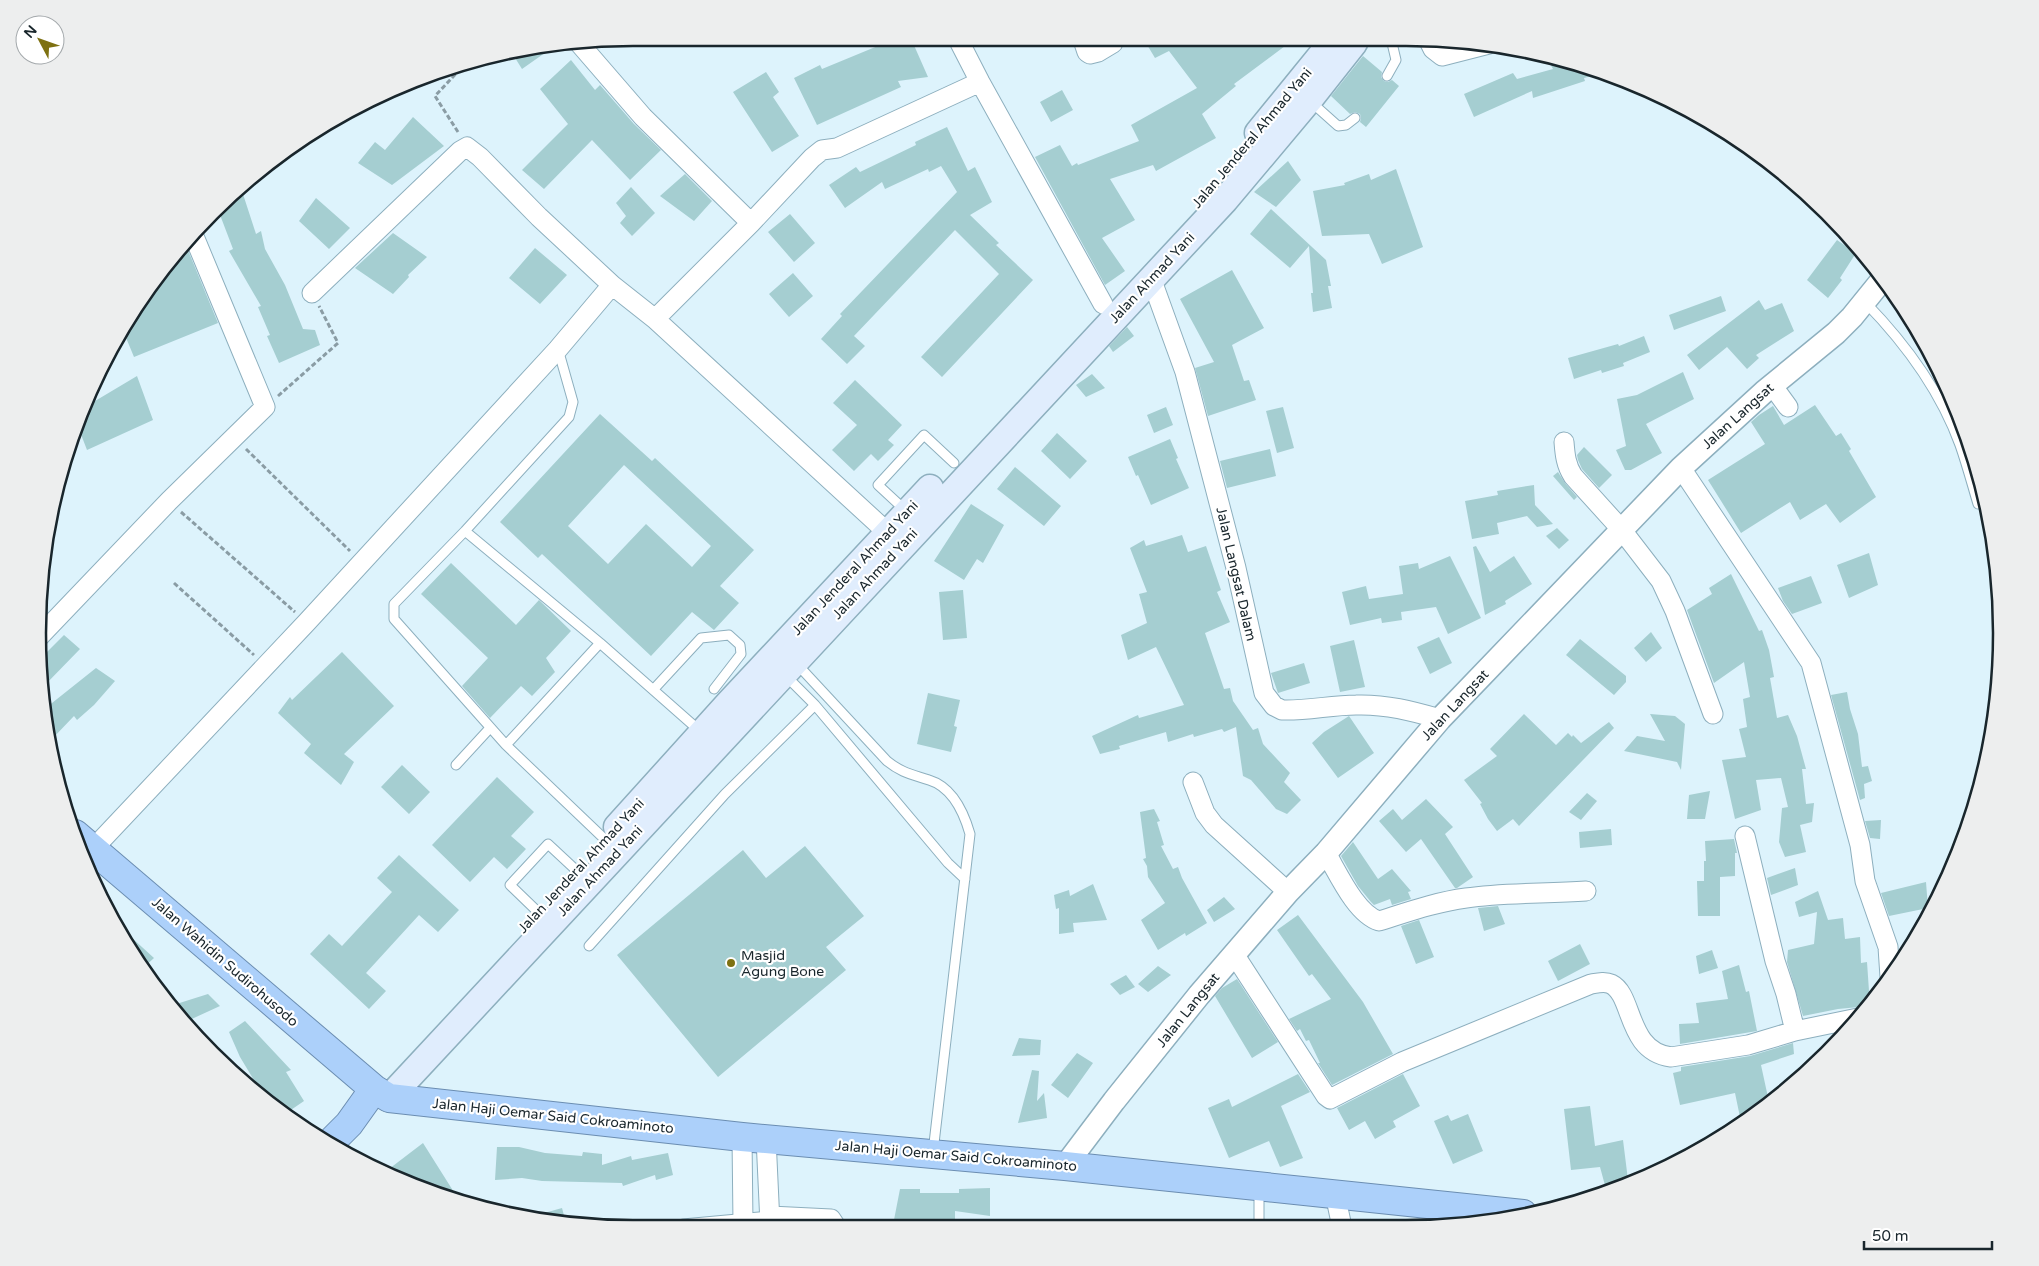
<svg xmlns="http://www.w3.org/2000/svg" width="2039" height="1266" viewBox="0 0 2039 1266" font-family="'Varela Round',sans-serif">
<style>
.building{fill:#a5ced1;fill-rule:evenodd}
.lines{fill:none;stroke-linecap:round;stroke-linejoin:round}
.service-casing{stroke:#8dafbe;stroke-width:11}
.minor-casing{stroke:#8dafbe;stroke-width:21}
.tertiary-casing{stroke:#8dafbe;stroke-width:25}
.secondary-casing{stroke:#8dafbe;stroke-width:29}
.trunk-casing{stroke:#6b8db1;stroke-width:30}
.path{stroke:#8a9ca4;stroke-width:3;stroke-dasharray:5 2.5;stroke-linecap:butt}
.service{stroke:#fff;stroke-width:9}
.minor{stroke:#fff;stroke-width:19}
.tertiary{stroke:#fff;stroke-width:22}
.secondary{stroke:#e0edfd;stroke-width:26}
.trunk{stroke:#acd0fa;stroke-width:28}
.poi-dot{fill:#7e7111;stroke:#fff;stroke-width:2}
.labels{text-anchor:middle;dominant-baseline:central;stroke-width:4.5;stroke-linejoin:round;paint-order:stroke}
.street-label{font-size:14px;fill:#19262c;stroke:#fff}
.poi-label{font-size:14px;fill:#19262c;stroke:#fff;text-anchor:start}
.rim{fill:none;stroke:#19262c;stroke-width:2.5}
</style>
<rect width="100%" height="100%" fill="#ddf3fc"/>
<path class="building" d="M555 43H559L522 69 512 53Z
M885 43H913L928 77 898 81 901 87 817 125 794 78 820 65 822 69Z
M1146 43H1289L1234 84 1236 86 1202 114 1216 138 1156 171 1153 165 1110 179 1135 220 1102 238 1125 271 1105 285 1035 157 1060 145 1072 166 1077 163 1078 165 1139 141 1131 125 1197 88 1169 51 1155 58Z
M1363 56 1382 72 1381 77 1384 81 1388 82 1392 80 1399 86 1366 127 1360 122 1361 118 1360 114 1355 112 1350 114 1331 96Z
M571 60 595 90 600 85 634 124 661 150 630 180 592 140 544 189 522 170 568 124 540 89Z
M1548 60 1599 74 1584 78 1585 81 1533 98 1532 91 1474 117 1464 94 1513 73 1517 79 1553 69Z
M766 72 779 92 773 97 799 136 772 152 733 92Z
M1062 90 1073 110 1051 122 1040 102Z
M413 117 444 146 392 185 358 163 375 142 385 150Z
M947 127 968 171 975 167 992 202 970 215 999 243 996 245 1033 280 942 377 921 357 999 274 955 230 854 336 865 346 847 364 821 339 842 316 840 314 957 192 941 166 929 172 928 169 885 189 882 182 845 208 829 185 856 167 860 172 916 145 915 142Z
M1288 161 1301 180 1276 207 1254 192Z
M1396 169 1423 247 1382 264 1369 234 1322 236 1313 191 1345 185 1344 183 1369 174 1371 180Z
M685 174 712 201 694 221 660 196Z
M631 187 655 213 632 236 620 223 626 216 616 203Z
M241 188 256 234 261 231 265 249 285 285 303 329 315 330 320 345 279 363 267 336 270 335 258 307 261 306 229 251 233 249 217 207Z
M316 198 350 228 329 249 299 221Z
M1271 209 1326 260 1331 286H1328L1332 308 1313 312 1311 293H1313L1309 246 1290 268 1250 234Z
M790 214 815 243 794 262 768 232Z
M393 233 427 257 408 275 409 277 393 294 355 268Z
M1837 240 1856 253 1840 278 1842 280 1828 298 1807 280Z
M185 243 218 323 134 357 122 328 160 271Z
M535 248 567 275 540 304 509 278Z
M1232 270 1264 328 1232 345 1244 381 1249 380 1256 400 1208 416 1195 368 1214 362 1180 299Z
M793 273 813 296 789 317 769 294Z
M1721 296 1726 311 1674 330 1669 315Z
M1759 300 1765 310 1782 303 1794 331 1756 355 1759 358 1747 369 1727 347 1699 370 1687 355Z
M1127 327 1134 336 1113 352 1109 346Z
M1644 336 1650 352 1623 363 1624 366 1602 373 1601 370 1574 379 1568 358 1618 344 1619 346Z
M1683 372 1694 399 1646 424 1662 453 1631 470H1625L1616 450 1626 446 1617 399 1637 395Z
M1092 374 1105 388 1086 397 1076 385Z
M137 376 153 420 87 450 77 424 85 407Z
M855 380 902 425 888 440 894 445 878 461 871 454 854 471 832 450 857 425 833 403Z
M1815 405 1836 436 1841 433 1851 449 1849 451 1876 497 1840 523 1826 504 1800 520 1790 502 1741 533 1708 480 1765 444 1751 422 1759 415 1773 406 1784 425Z
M1166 407 1173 425 1154 433 1147 415Z
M1283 407 1294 448 1277 453 1266 411Z
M600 414 652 461 655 458 754 550 720 586 739 603 714 630 692 612 651 656 542 554 538 558 500 522ZM624 465 711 546 692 567 646 524 608 564 568 526Z
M1057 433 1087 461 1070 479 1041 451Z
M1170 439 1178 458 1176 459 1189 488 1151 505 1138 475 1136 476 1128 457Z
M1584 447 1612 475 1599 488 1582 469 1578 460 1577 455Z
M1270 449 1276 476 1227 488 1220 461Z
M1015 467 1061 506 1044 526 997 489Z
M1558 472 1565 483 1577 497 1574 500 1553 476Z
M1534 485 1535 505 1553 524 1537 527 1527 516 1497 523 1499 534 1472 539 1465 501 1498 495 1497 491Z
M971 504 1004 525 983 563 977 559 964 580 934 561Z
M1557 528 1569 540 1559 549 1546 536Z
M1182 535 1188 552 1206 546 1221 590 1217 592 1230 622 1205 633 1224 689 1230 688 1233 701 1253 730 1258 728 1263 744 1290 773 1284 782 1301 800 1287 814 1276 809 1251 780 1243 776 1236 727 1224 732 1222 729 1194 737 1193 734 1168 742 1166 732 1119 746 1120 749 1100 754 1092 736 1138 715 1139 718 1184 705 1156 647 1128 660 1121 635 1147 623 1139 594 1147 592 1130 548 1144 540 1146 546Z
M1476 546 1490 572 1514 556 1532 584 1505 601 1506 604 1485 615 1473 547Z
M1869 553 1878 585 1849 598 1837 565Z
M1450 556 1481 618 1448 634 1436 607 1401 612 1402 620 1382 623 1381 618 1350 625 1342 592 1366 586 1369 599 1403 594 1399 566 1418 563 1419 569Z
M451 563 516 625 539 600 571 631 546 658 555 672 532 696 521 686 490 718 462 686 488 658 421 594Z
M1731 574 1759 631 1762 630 1769 650 1774 677 1770 678 1777 718 1788 715 1797 736 1806 769H1802L1806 804 1814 803 1812 822 1800 825 1806 852 1785 857 1779 842 1782 808 1788 807 1781 778 1756 780 1761 810 1735 819 1722 760 1746 757 1739 729 1747 727 1743 699 1750 697 1744 662 1714 683 1687 610 1712 594 1709 588Z
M1811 576 1822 603 1792 614 1783 601 1778 588Z
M963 590 967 638 943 640 939 592Z
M1651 632 1662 648 1646 662 1634 648Z
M64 635 80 649 44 686 41 658Z
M1439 637 1452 663 1430 674 1417 647Z
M1580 639 1626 676V682L1614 695 1566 655Z
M1354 640 1365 687 1340 692 1330 646Z
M342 652 394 706 344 754 354 762 341 785 304 753 311 744 278 713 290 697 292 700Z
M1304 663 1310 683 1278 693 1271 673Z
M96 668 115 681 94 705 77 720 74 716 52 739 47 707Z
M1847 692 1850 709 1858 734 1862 767 1868 766 1872 781 1864 784 1865 798 1860 800 1831 695Z
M928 693 960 700 954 726 957 727 951 752 917 744Z
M1524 714 1556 745 1568 733 1572 737 1573 735 1581 743 1609 722 1614 728 1519 826 1513 819 1497 831 1488 819 1480 804 1482 803 1464 780 1497 756 1490 749Z
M1650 714 1675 716 1685 724 1681 770 1677 762 1624 751 1637 736 1665 741Z
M1349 716 1374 753 1338 778 1312 743 1324 732Z
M402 765 430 792 409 814 381 787Z
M497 777 534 812 511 836 526 849 507 869 494 857 470 882 432 845Z
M1710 791 1705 819H1687L1689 795Z
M1587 793 1597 801 1581 820 1569 812Z
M1426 799 1453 827 1445 834 1473 877 1457 888H1455L1421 839 1406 852 1379 821 1393 809 1402 820Z
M1154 809 1160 821 1157 822 1164 845 1161 846 1173 869 1178 867 1182 878 1207 923 1186 936 1185 933 1158 950 1141 920 1165 903 1148 877 1147 866 1143 859 1146 858 1140 812Z
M1881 820 1880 839 1870 838 1865 821Z
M1611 829 1612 845 1580 848 1579 832Z
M1734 839 1737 853H1735V876L1720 877V916H1698L1697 881H1704V861H1706L1705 841Z
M1353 842 1378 879 1392 869 1411 891 1408 892 1411 899 1392 905 1390 899 1374 905 1371 902 1358 886 1341 856Z
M805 846 864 916 826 947 846 970 718 1077 617 955 743 850 766 878Z
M399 855 459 910 438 932 419 915 366 973 386 991 369 1009 310 954 329 934 342 946 392 892 377 878Z
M1795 868 1798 885 1771 895 1767 878Z
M1926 882 1928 908 1889 916 1881 893Z
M1093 884 1107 920 1073 923 1074 932 1059 934V908L1056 909 1054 895 1069 890 1070 896Z
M1818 891 1828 920 1843 918 1845 939 1860 937 1861 963 1867 962 1869 991 1882 989 1869 1006 1838 1009 1803 1016 1787 962 1788 950 1814 944 1817 912 1799 917 1795 902Z
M1224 897 1235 909 1214 922 1207 910Z
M1498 906 1505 924 1484 931 1478 908Z
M1298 915 1363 1002 1393 1054 1332 1085 1318 1063H1320L1309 1040 1306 1041 1300 1029 1297 1031 1289 1019 1331 999 1312 974 1309 976 1277 930Z
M1419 920 1434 957 1416 964 1401 926Z
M120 927 154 958 142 969 118 929Z
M1580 944 1590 964 1558 981 1548 961Z
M1712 950 1718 968 1699 974 1696 956Z
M1739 965 1746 992 1749 991 1757 1031 1680 1044 1679 1024 1699 1023 1696 1003 1728 999 1722 971Z
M1158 966 1171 975 1148 992 1138 984Z
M1126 975 1135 987 1120 995 1110 984Z
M1237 979 1278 1042 1252 1058 1215 996 1222 988Z
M208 994 220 1006 183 1023 170 1006Z
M245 1021 291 1070 286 1072 304 1101 285 1114 271 1106 260 1090 240 1057 229 1032Z
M1019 1038 1041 1040 1040 1055 1012 1056Z
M1793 1043 1794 1054 1761 1065 1769 1102 1741 1122 1735 1093 1680 1105 1673 1073 1681 1071V1067L1750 1056Z
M1077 1053 1093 1063 1068 1098 1051 1085Z
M1032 1070 1039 1071 1037 1101 1044 1093 1047 1118 1018 1123Z
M1298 1074 1310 1092 1281 1106 1303 1158 1280 1167 1269 1141 1229 1158 1208 1108 1229 1099 1232 1107Z
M1403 1074 1420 1106 1393 1121 1396 1127 1375 1139 1365 1121 1349 1130 1337 1108Z
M1590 1106 1595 1146 1623 1140 1628 1180 1606 1189 1600 1167 1571 1170 1564 1109Z
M1468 1114 1483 1151 1453 1164 1434 1121 1448 1115 1451 1121Z
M423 1143 457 1197 405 1183 385 1172Z
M497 1147H519L545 1153 582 1156 583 1152 602 1154V1165L631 1156 632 1160 668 1153 673 1175 656 1180 655 1175 623 1186 622 1183 542 1181 522 1178 495 1180Z
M990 1188V1216L955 1211V1225L916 1223V1225H893L900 1189H920V1193H959V1189Z
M562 1208 566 1223H556L530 1217Z"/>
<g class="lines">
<g class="service-casing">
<path id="service" d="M1387 76 1396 60 1392 43
M1310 101 1338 126 1346 125 1355 118
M1865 302C1905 343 1940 390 1960 445 1967 465 1972 484 1978 504
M558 349 573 402 569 417 465 531 394 604V619L506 745 616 850
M905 510 878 485 924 435 954 463
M465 531 600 643 701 732
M796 663 887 761C902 773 911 774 929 780 952 787 964 813 970 834L933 1152
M785 675 815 705 948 863 965 879
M653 690 701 638 729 635 740 645 741 654 714 689
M506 745 600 643
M456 765 490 728
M538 912 510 885 548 844 577 871
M589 946 725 794 815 705
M683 1224 770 1216
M1259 1226V1190"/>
</g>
<g class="minor-casing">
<path id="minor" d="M579 43 643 117 751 223 655 319
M960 43 980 82 1103 304
M1084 43 1087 52 1090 54 1098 52 1113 43
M1430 43 1433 49 1442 56 1489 44
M751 223 812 158 822 150 837 148 980 82
M1151 278 1185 372 1236 568 1264 693 1274 706 1282 710C1307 711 1331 705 1356 705 1386 704 1412 711 1440 719
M312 293 460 151 467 147 480 157 539 217 612 285
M1772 385 1788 407
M1564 442C1565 455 1566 465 1573 476L1621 529 1661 581 1675 611 1713 714
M1681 468 1811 663 1860 845 1865 881 1888 947 1890 977
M38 638 169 501 265 407 193 234
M1193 782 1205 813 1214 825 1288 892
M1745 836 1775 961 1786 994 1795 1031
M93 849 307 622 558 349 612 285 655 319 888 533
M1326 853C1338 873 1356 914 1379 921 1408 912 1436 902 1466 898 1505 892 1546 894 1586 891
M1234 954 1326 1096 1330 1099 1402 1062 1591 984C1597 983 1605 981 1611 984 1634 995 1626 1051 1671 1057L1748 1045 1795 1031 1858 1018
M742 1137 743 1224
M766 1138 770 1224
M1335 1194 1342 1227
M770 1216 831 1219 835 1225"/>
</g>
<g class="tertiary-casing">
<path id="tertiary" d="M1065 1166 1114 1101 1199 995 1288 892 1326 853 1440 719 1681 468 1764 392 1836 333 1852 317 1882 280"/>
</g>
<g class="secondary-casing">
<path id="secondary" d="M1258 133 1328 47
M617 827 729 703 930 488
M389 1098 1225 200 1309 100 1354 43"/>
</g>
<g class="trunk-casing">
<path id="trunk" d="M75 834 374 1089 389 1098 742 1137 1065 1166 1523 1214
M332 1141 349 1124 374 1089"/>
</g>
<path class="path" d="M458 132 435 96 465 64
M278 396 338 343 319 306
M246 449 350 551
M181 512 295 612
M174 583 254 655"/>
<use href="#service" class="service"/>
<use href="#minor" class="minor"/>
<use href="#tertiary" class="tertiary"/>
<use href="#secondary" class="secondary"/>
<use href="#trunk" class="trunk"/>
</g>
<circle class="poi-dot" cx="731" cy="963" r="5"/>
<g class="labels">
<g class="street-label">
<text transform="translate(1252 138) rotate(-50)">Jalan Jenderal Ahmad Yani</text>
<text transform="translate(1152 278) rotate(-47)">Jalan Ahmad Yani</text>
<text transform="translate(1738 416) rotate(-42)">Jalan Langsat</text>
<text transform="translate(855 568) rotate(-47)">Jalan Jenderal Ahmad Yani</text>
<text transform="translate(875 574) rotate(-47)">Jalan Ahmad Yani</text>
<text transform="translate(1236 574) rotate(77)">Jalan Langsat Dalam</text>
<text transform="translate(1455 705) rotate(-47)">Jalan Langsat</text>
<text transform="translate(581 866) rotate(-47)">Jalan Jenderal Ahmad Yani</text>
<text transform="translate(600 871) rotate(-47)">Jalan Ahmad Yani</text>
<text transform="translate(225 962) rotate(41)">Jalan Wahidin Sudirohusodo</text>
<text transform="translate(1188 1010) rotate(-51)">Jalan Langsat</text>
<text transform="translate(553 1116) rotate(6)">Jalan Haji Oemar Said Cokroaminoto</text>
<text transform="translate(956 1156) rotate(5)">Jalan Haji Oemar Said Cokroaminoto</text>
</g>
<g class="poi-label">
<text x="741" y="955">Masjid<tspan x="741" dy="16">Agung Bone</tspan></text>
</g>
</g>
<path d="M0 0H2039V1266H0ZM633 46H1406A587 587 0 0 1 1993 633V633A587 587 0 0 1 1406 1220H633A587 587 0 0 1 46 633V633A587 587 0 0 1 633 46Z" fill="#edeeee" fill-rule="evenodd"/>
<path class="rim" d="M633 46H1406A587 587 0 0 1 1993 633V633A587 587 0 0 1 1406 1220H633A587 587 0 0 1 46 633V633A587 587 0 0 1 633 46Z"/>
<g transform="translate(40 40) rotate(311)"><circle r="24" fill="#ffffff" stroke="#a3a8ab"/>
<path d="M0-4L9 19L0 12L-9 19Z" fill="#7e7111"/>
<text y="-8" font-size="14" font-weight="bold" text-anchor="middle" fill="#19262c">N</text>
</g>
<path d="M1864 1241v8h128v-8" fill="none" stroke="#19262c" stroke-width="2.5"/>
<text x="1872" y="1241" font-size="15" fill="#19262c" stroke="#ffffff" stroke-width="4" paint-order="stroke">50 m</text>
</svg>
